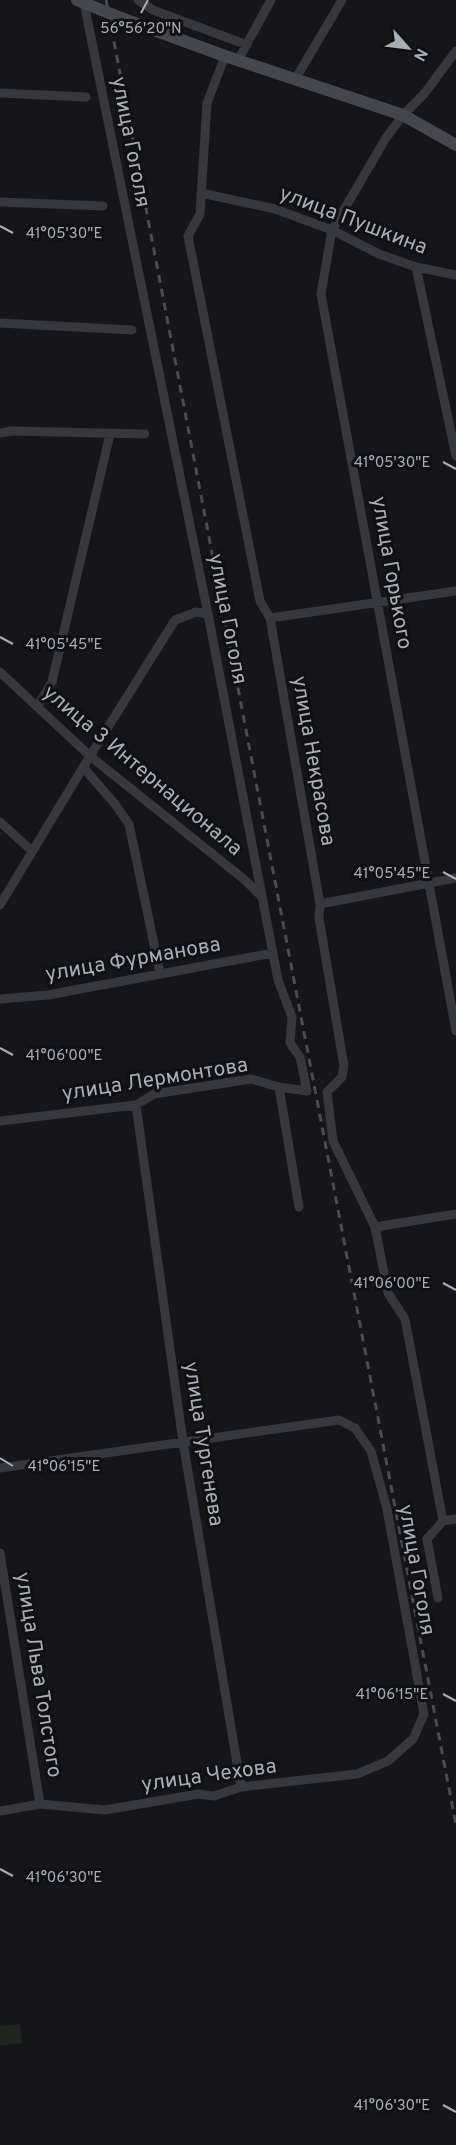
<svg xmlns="http://www.w3.org/2000/svg" width="456" height="2145" viewBox="0 0 456 2145" font-family="Overpass,sans-serif">
<style>
.green{fill:#1e261f}
.lines{fill:none;stroke-linecap:round;stroke-linejoin:round}
.street{stroke:#37383d;stroke-width:9}
.secondary{stroke:#45474d;stroke-width:12}
.rail{stroke:#4a4c52;stroke-width:3;stroke-dasharray:8 6;stroke-linecap:butt}
.secondary-bridge{stroke:#45474d;stroke-width:12}
.ticks{fill:none;stroke:#a8adb8;stroke-width:2}
.labels{text-anchor:middle;dominant-baseline:central;stroke-width:6;stroke-linejoin:round;paint-order:stroke}
.street-label{font-size:21px;fill:#a8adb8;stroke:#111113}
.ticks-label{font-size:15px;text-anchor:middle;fill:#a8adb8;stroke:#111113;stroke-width:6;stroke-linejoin:round;paint-order:stroke}
</style>
<rect width="100%" height="100%" fill="#161618"/>
<path class="green" d="M20 2024 22 2043 0 2046V2026Z"/>
<g class="lines">
<path class="street" d="M138 0 153 10 247 45
M84 3 208 614 278 980 292 1017 290 1043 300 1057 307 1091 279 1087 299 1207
M456 51 424 94 403 115 386 138 332 230 321 294 456 1031
M225 56 207 103 200 214 188 236 260 601 270 618 320 904 319 918 344 1066 342 1077 327 1092 333 1141 375 1227 388 1293 405 1319 443 1521 427 1539 438 1598
M238 60 271 0
M296 78 342 0
M0 93 86 97
M201 193 275 209 332 230 379 254 416 267 456 275
M0 202 103 206
M416 267 456 456
M0 323 132 330
M0 433 12 431 145 434
M270 618 456 591
M0 672 90 756 245 880 262 897
M37 707 52 682 110 434
M83 767 115 804 129 824 160 973
M0 822 32 851
M320 904 456 878
M0 905 90 756 175 620 196 612 208 614
M0 999 48 995 273 953
M136 1105 183 1442 241 1787
M0 1121 136 1105 154 1094 251 1079 279 1087
M375 1227 456 1214
M0 1468 339 1420 355 1428 371 1451 387 1509 424 1714 413 1739 388 1761 357 1774 241 1787 214 1796 198 1794 105 1810 40 1804 0 1811
M443 1521 456 1519
M0 1553 40 1804"/>
<path class="secondary" d="M77 0 89 5
M121 18 225 56 403 115 456 145"/>
<path class="rail" d="M106 0 456 1825"/>
<path class="secondary-bridge" d="M89 5 121 18"/>
</g>
<path class="ticks" d="M141 13 148 0M0 226 13 233M443 462 456 469M0 637 13 644M443 872 456 879M0 1048 13 1055M443 1283 456 1290M0 1458 13 1466M443 1694 456 1701M0 1869 13 1876M443 2105 456 2112"/>
<g class="labels">
<g class="street-label">
<text transform="translate(130 142) rotate(79)">улица Гоголя</text>
<text transform="translate(353 221) rotate(21)">улица Пушкина</text>
<text transform="translate(391 573) rotate(80)">улица Горького</text>
<text transform="translate(227 619) rotate(79)">улица Гоголя</text>
<text transform="translate(313 761) rotate(80)">улица Некрасова</text>
<text transform="translate(142 771) rotate(40)">улица 3 Интернационала</text>
<text transform="translate(133 960) rotate(-10)">улица Фурманова</text>
<text transform="translate(155 1080) rotate(-9)">улица Лермонтова</text>
<text transform="translate(203 1444) rotate(81)">улица Тургенева</text>
<text transform="translate(416 1570) rotate(80)">улица Гоголя</text>
<text transform="translate(38 1675) rotate(81)">улица Льва Толстого</text>
<text transform="translate(209 1776) rotate(-8)">улица Чехова</text>
</g>
</g>
<g class="ticks-label">
<text x="141" y="33">56°56'20"N</text>
<text x="64" y="238">41°05'30"E</text>
<text x="392" y="467">41°05'30"E</text>
<text x="64" y="649">41°05'45"E</text>
<text x="392" y="878">41°05'45"E</text>
<text x="64" y="1060">41°06'00"E</text>
<text x="392" y="1288">41°06'00"E</text>
<text x="64" y="1471">41°06'15"E</text>
<text x="392" y="1699">41°06'15"E</text>
<text x="64" y="1882">41°06'30"E</text>
<text x="392" y="2110">41°06'30"E</text>
</g>
<g transform="translate(408 48) rotate(118)" stroke="#111113" stroke-width="4.5" paint-order="stroke">
<path d="M0-4.5L10 22L0 15L-10 22Z" fill="#a8adb8"/>
<text y="-9" font-size="16" font-weight="bold" text-anchor="middle" fill="#a8adb8">N</text>
</g>
</svg>
